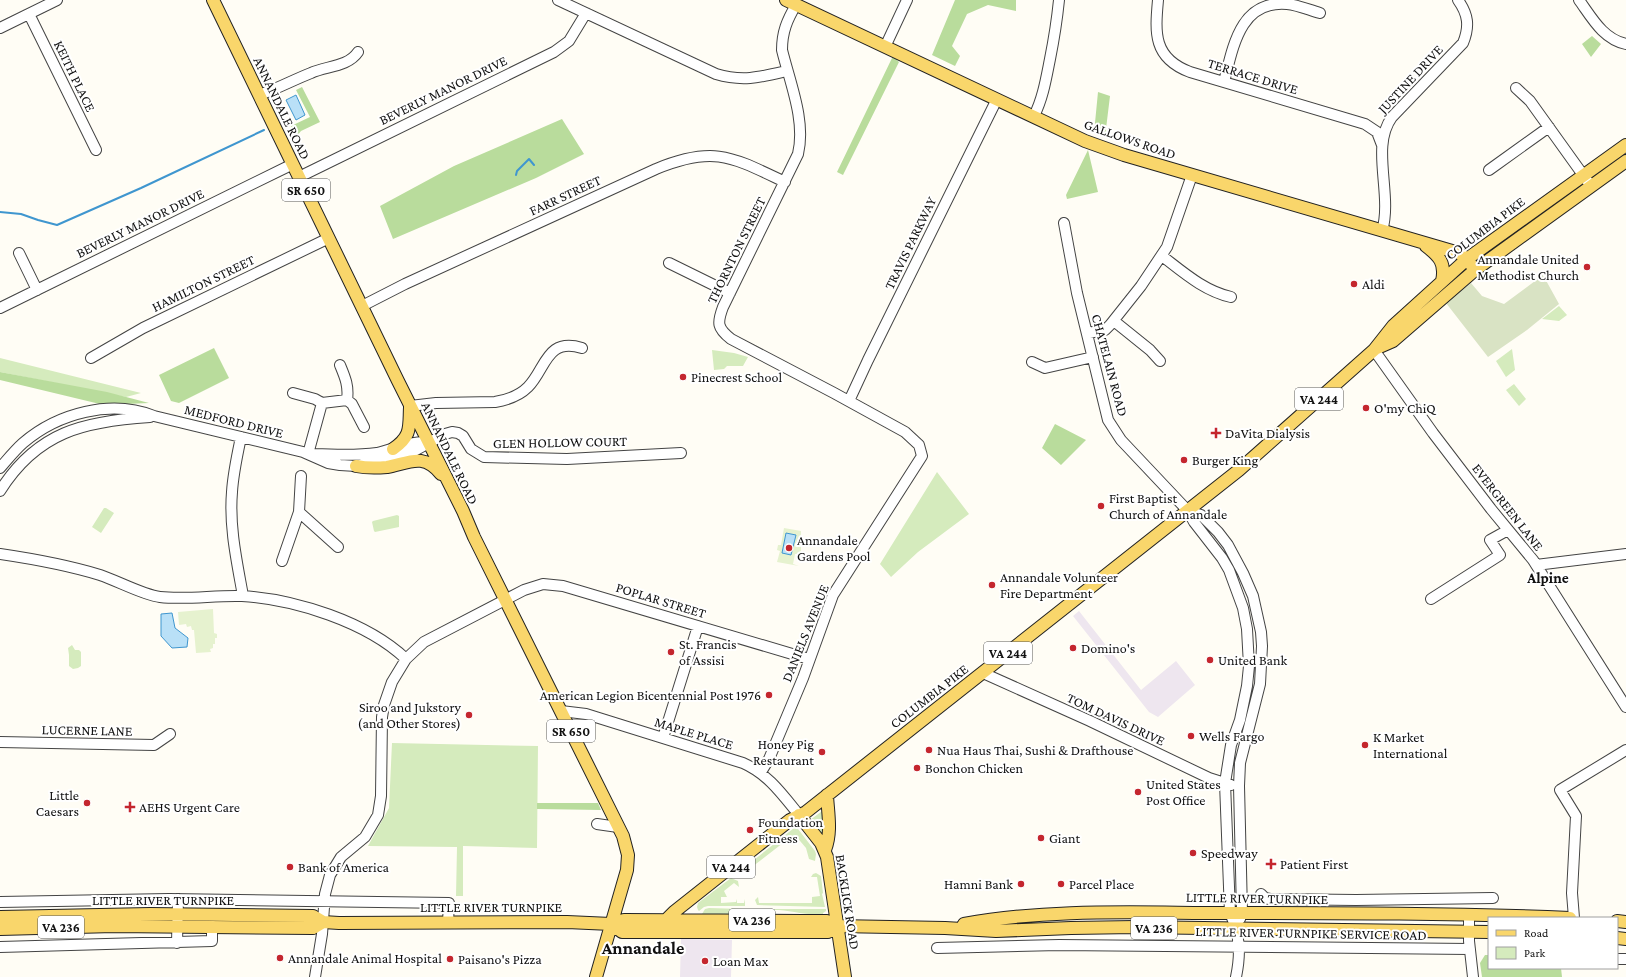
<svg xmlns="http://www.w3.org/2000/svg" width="1626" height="977" viewBox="0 0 1626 977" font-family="'Crimson Pro',serif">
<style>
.industrial{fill:#eee6ef}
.green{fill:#d5ebbd}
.forest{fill:#b9dc9c}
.cemetery{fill:#d9e3c4}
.pitch{fill:#e6f2cf}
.water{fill:#b9e0f7;stroke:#3f96cf}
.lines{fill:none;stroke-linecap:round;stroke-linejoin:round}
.stream{stroke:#3f96cf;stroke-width:2}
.minor-casing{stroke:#444;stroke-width:12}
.major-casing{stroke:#222;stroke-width:14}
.minor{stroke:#fff;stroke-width:10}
.major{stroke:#f9d66b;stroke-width:12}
.poi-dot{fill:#c4262e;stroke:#fff;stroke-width:1.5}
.labels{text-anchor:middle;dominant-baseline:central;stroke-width:4;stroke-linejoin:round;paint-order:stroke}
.shield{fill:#fff;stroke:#585858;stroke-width:1}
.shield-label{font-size:13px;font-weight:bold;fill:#111}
.street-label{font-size:14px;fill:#111;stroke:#fff}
.poi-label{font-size:14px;fill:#111;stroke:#fff;text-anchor:start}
.neighbourhood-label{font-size:15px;font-weight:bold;fill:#111;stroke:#fff}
.district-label{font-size:18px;font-weight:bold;fill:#111;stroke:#fff}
</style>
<rect width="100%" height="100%" fill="#fffdf5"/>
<path class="industrial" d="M1079 611 1141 690 1176 661 1195 685 1158 717 1149 712 1073 616Z
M681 939 732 940 731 977H680Z"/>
<path class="green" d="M1559 306 1567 315 1559 321 1542 319Z
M1512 349 1515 370 1506 377 1496 361Z
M712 350 734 353 748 357 743 366H727L724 369 714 370Z
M0 358 141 393 126 397 0 372Z
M1514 384 1526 399 1519 406 1506 390Z
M937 472 969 514 918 552 891 577 880 564Z
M104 508H106L114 513 101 533 92 527Z
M397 515 399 516V527L375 532 374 531 372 522 373 521Z
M72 645 75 650H79L81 652V666L78 668 73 669 69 666V655L68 648Z
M392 743 538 746 537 848 463 846V896H456L457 847 368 846 389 808Z
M825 809 824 837 810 820Z
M794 828 798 829 815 851 816 854 815 861 809 859 806 848 795 835 791 838 794 844 783 843 748 870H744V868Z
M816 873 821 876 823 893 822 894 825 907 757 905 755 900 758 897 759 903H812V897L820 896 817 877H811L813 874Z
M731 878 738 881 739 887 734 883 724 891 727 897H721V903L736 902 737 899V903H744L745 899V906H708L704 907 699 911 698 910 697 907 698 903Z
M705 909 709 908 743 909 736 914H702Z
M760 909H826V911L823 913V915C807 915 792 911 779 910 773 910 767 912 760 909Z"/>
<path class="forest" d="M955 0H1016V11L988 5 967 14 952 46 960 56 955 66 932 55Z
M1592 36 1601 44 1591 57 1582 44Z
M893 56 899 62 843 175 837 172Z
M302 87 320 122 301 131 296 137 291 126 310 117 296 90Z
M1098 92 1110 96 1105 137 1094 133Z
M562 119 584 154 536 178 393 239 380 206 454 166Z
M1088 150 1098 192 1067 199 1066 195Z
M214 348 229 378 179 403 171 401 159 375Z
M0 372 107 392 149 403 104 405 0 380Z
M1055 424 1086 440 1061 465 1042 448Z
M537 803H598L601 810 537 809Z
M1485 955H1489V968H1561L1562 977H1482L1480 963Z"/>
<path class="cemetery" d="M1543 275 1559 304 1527 330 1488 357 1446 303 1471 283 1482 296 1504 304Z"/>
<path class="pitch" d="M784 528 801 531V551H804V554H795L793 564 799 566 777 562 780 551 777 550 778 545H781Z
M213 609 214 633 217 634V638H215V644H213V648L210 649 211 652 196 653 194 630H192L191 626 187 627 186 624 179 625 178 612Z"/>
<path class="water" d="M296 95 305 115 296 120 286 100Z
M786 533 796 535 791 555 782 553Z
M172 613 175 628 188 638 187 647 172 648 161 636V614Z"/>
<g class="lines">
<path class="stream" d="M516 175 517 171 529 159 534 165
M0 212 21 214 38 220 57 225 141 188 264 130"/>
<g class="minor-casing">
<path id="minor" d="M558 0 716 74C743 82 761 77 787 71
M1158 0C1155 33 1153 58 1190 72L1365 124 1377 132 1382 145
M1579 0C1592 18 1603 39 1626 44
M29 14 96 150
M0 28 57 0
M885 47 907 0
M1224 82C1233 47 1240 0 1287 4 1298 5 1309 10 1320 13
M1516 88 1530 101 1591 186
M259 95C277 89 293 80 311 73 326 66 348 67 358 52
M1034 116C1043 98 1046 79 1050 59 1054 39 1057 20 1059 0
M1489 170 1549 127
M299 177 554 52 569 41 586 13
M1064 223 1077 293 1108 420 1121 440 1188 511 1194 522 1222 558 1229 570 1243 608 1247 629 1249 666 1247 686 1240 720 1231 745 1225 783 1230 913C1240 935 1241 953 1236 977
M1382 231C1393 194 1370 147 1392 117L1463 43C1470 26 1468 14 1458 0
M19 253 37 290
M1162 256C1183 272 1204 291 1231 297
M669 263 730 293
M362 306 405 284 656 169C714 145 732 157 785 182
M0 308 293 164
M1114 321 1150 350 1160 361
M1088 333 1105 330 1110 325 1141 286 1167 247 1192 175
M1374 350 1433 433 1491 509 1533 560 1626 707
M91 358 143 328 329 238
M1032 362 1045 368 1093 357
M340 365C345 377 349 386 347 400
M293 393 315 399 322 403 347 400 352 404 364 427
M849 401 868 360 997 99
M410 406 436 403 495 402C507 400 519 396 528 387 546 369 546 337 582 348
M241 437C237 456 233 474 232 492 229 527 237 562 243 596
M308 454 322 403
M314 454C335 455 356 456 377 453 394 449 410 441 428 442
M0 468C7 460 15 450 23 443 58 413 111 399 154 416L303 452 328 463 340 465 356 466 395 458 414 451 445 434 452 432 458 433 463 436 471 449 484 457 567 459 681 453
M0 491C37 432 84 421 150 417
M1188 511 1201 515 1218 532 1228 545 1243 573 1253 596 1261 632 1262 646 1260 684 1240 763 1239 786 1242 912 1240 919
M299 512 338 547
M0 554C34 559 67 565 100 575 118 581 143 595 160 597 187 600 215 595 242 596 295 599 367 622 406 659
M282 561 299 512 301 476
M1536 565 1626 554
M1431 599 1500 555 1490 540 1508 530
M983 673 1090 721 1209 778 1231 785
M561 711 586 714 743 763C768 774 782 794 799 815
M663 738 698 626
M0 742 154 745 170 734
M761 772 769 759 803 678 833 595 922 456 919 445 905 432 834 393 731 339C717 328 717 323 723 307L798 154C806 121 790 83 782 50 782 32 787 20 796 5
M597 824 618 827
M1261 894 1265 898 1270 899 1356 900 1493 898
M0 902 169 899 449 903 448 922
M1469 915V941L1473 977
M1574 918 1572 893 1576 816 1560 790 1626 750
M177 943 178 899
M0 947 212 941V926
M937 948 1059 945 1470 949
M1617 959H1626
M315 977 322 934 325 894 330 875 341 857 365 837 378 815 381 796 382 717 384 705 392 682 406 659 424 642 524 590 543 584 563 586 809 659"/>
</g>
<g class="major-casing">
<path id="major" d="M213 0 398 381 463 511 474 537 623 836 628 855 627 870 596 977
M786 0 1085 141 1124 155 1459 253 1467 259 1475 270
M1426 246C1439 256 1446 263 1442 281
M1377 348 1393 341 1475 270 1626 161
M393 449C412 436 409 427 410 407
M356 466C366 468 376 468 387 467 409 463 423 452 441 474
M799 815 821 843 827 857 845 977
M825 850C832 832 828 814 827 795
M0 917 150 914 313 916 323 922 339 923 567 922 611 924 624 920 803 921H827L837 926 945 928 996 931 1071 928 1135 927 1489 932
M665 921 674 912 790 820 806 812 1239 470 1374 350 1393 326 1467 259 1626 145
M1617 921 1626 922
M611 924 622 932H828L837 926
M964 924C1052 908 1140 913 1229 913 1342 913 1456 913 1570 918
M0 929 114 926 313 928 323 922
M1617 938 1626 939"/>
</g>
<use href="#minor" class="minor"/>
<use href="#major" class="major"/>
</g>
<g class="poi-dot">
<circle cx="1587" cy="267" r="4"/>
<circle cx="1354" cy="284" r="4"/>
<circle cx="683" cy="377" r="4"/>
<circle cx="1366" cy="408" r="4"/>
<path d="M1214 427h4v4h4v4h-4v4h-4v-4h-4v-4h4z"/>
<circle cx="1184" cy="460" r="4"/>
<circle cx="1101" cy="506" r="4"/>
<circle cx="789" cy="548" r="4"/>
<circle cx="992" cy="585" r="4"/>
<circle cx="1073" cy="648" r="4"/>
<circle cx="671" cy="652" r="4"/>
<circle cx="1210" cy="660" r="4"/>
<circle cx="769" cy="695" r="4"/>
<circle cx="469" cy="715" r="4"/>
<circle cx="1191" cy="736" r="4"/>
<circle cx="1365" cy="745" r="4"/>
<circle cx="929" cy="750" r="4"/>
<circle cx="822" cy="752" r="4"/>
<circle cx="917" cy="768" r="4"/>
<circle cx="1138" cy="792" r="4"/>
<circle cx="87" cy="803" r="4"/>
<path d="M128 801h4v4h4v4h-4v4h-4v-4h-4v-4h4z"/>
<circle cx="750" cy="830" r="4"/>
<circle cx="1041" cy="838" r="4"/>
<circle cx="1193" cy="853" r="4"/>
<path d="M1269 858h4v4h4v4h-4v4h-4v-4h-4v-4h4z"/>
<circle cx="290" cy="867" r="4"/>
<circle cx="1021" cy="884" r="4"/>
<circle cx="1061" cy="884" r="4"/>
<circle cx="280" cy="958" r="4"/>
<circle cx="450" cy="959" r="4"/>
<circle cx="705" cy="961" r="4"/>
</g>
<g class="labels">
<g class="shield">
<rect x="282" y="179" width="48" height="22" rx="3"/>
<rect x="1295" y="388" width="48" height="22" rx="3"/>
<rect x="984" y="642" width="48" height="22" rx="3"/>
<rect x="547" y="720" width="48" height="22" rx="3"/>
<rect x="707" y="856" width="48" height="22" rx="3"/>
<rect x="729" y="909" width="46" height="22" rx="3"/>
<rect x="38" y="916" width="46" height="22" rx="3"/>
<rect x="1131" y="917" width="46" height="22" rx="3"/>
</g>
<g class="shield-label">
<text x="306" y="190">SR 650</text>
<text x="1319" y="399">VA 244</text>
<text x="1008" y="653">VA 244</text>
<text x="571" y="731">SR 650</text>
<text x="731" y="867">VA 244</text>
<text x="752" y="920">VA 236</text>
<text x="61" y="927">VA 236</text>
<text x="1154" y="928">VA 236</text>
</g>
<g class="street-label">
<text transform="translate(75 76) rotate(64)">KEITH PLACE</text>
<text transform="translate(1253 76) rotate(17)">TERRACE DRIVE</text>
<text transform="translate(1410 79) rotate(-47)">JUSTINE DRIVE</text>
<text transform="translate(443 90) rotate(-26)">BEVERLY MANOR DRIVE</text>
<text transform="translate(282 108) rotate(64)">ANNANDALE ROAD</text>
<text transform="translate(1130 139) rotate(19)">GALLOWS ROAD</text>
<text transform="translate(565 195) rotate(-25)">FARR STREET</text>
<text transform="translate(140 223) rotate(-26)">BEVERLY MANOR DRIVE</text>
<text transform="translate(1485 228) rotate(-37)">COLUMBIA PIKE</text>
<text transform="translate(910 243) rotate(-64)">TRAVIS PARKWAY</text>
<text transform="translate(736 250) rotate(-64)">THORNTON STREET</text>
<text transform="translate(203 283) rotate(-26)">HAMILTON STREET</text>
<text transform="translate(1110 365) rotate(75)">CHATELAIN ROAD</text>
<text transform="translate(234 421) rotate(14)">MEDFORD DRIVE</text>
<text transform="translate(560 442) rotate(-1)">GLEN HOLLOW COURT</text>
<text transform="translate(450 453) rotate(64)">ANNANDALE ROAD</text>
<text transform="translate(1508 507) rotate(52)">EVERGREEN LANE</text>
<text transform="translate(661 600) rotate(17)">POPLAR STREET</text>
<text transform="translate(805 633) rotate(-68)">DANIELS AVENUE</text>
<text transform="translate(929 696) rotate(-38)">COLUMBIA PIKE</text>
<text transform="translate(1116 719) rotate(25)">TOM DAVIS DRIVE</text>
<text transform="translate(87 730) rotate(1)">LUCERNE LANE</text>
<text transform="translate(694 733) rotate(17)">MAPLE PLACE</text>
<text transform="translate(1257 898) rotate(1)">LITTLE RIVER TURNPIKE</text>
<text x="163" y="900">LITTLE RIVER TURNPIKE</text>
<text transform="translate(848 902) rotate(81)">BACKLICK ROAD</text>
<text x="491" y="907">LITTLE RIVER TURNPIKE</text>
<text transform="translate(1311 933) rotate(1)">LITTLE RIVER TURNPIKE SERVICE ROAD</text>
</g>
<g class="poi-label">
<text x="1579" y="259" text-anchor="end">Annandale United<tspan x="1579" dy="16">Methodist Church</tspan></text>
<text x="1362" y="284">Aldi</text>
<text x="691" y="377">Pinecrest School</text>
<text x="1374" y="408">O'my ChiQ</text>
<text x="1225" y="433">DaVita Dialysis</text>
<text x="1192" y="460">Burger King</text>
<text x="1109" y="498">First Baptist<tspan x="1109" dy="16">Church of Annandale</tspan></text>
<text x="797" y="540">Annandale<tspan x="797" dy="16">Gardens Pool</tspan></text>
<text x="1000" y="577">Annandale Volunteer<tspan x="1000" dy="16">Fire Department</tspan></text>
<text x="679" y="644">St. Francis<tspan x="679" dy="16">of Assisi</tspan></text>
<text x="1081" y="648">Domino's</text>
<text x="1218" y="660">United Bank</text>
<text x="761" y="695" text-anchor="end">American Legion Bicentennial Post 1976</text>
<text x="461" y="707" text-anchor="end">Siroo and Jukstory<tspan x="461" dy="16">(and Other Stores)</tspan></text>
<text x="1199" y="736">Wells Fargo</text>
<text x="1373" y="737">K Market<tspan x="1373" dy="16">International</tspan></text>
<text x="814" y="744" text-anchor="end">Honey Pig<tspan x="814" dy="16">Restaurant</tspan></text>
<text x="937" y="750">Nua Haus Thai, Sushi &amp; Drafthouse</text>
<text x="925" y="768">Bonchon Chicken</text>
<text x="1146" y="784">United States<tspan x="1146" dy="16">Post Office</tspan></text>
<text x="79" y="795" text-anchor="end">Little<tspan x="79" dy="16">Caesars</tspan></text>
<text x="139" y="807">AEHS Urgent Care</text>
<text x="758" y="822">Foundation<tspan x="758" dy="16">Fitness</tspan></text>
<text x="1049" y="838">Giant</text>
<text x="1201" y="853">Speedway</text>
<text x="1280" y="864">Patient First</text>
<text x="298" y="867">Bank of America</text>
<text x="1013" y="884" text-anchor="end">Hamni Bank</text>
<text x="1069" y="884">Parcel Place</text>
<text x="288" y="958">Annandale Animal Hospital</text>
<text x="458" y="959">Paisano's Pizza</text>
<text x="713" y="961">Loan Max</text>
</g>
<g class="neighbourhood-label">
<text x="1548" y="578">Alpine</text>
</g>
<g class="district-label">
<text x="643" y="948">Annandale</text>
</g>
</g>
<rect x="1488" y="917" width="130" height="52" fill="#ffffff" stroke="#a0a0a0"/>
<rect x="1496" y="930" width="20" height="6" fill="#f9d66b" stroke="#a0a0a0"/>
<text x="1524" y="937" font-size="12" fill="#111111">Road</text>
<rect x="1496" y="947" width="20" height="12" fill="#d5ebbd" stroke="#a0a0a0"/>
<text x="1524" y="957" font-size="12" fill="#111111">Park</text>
</svg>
